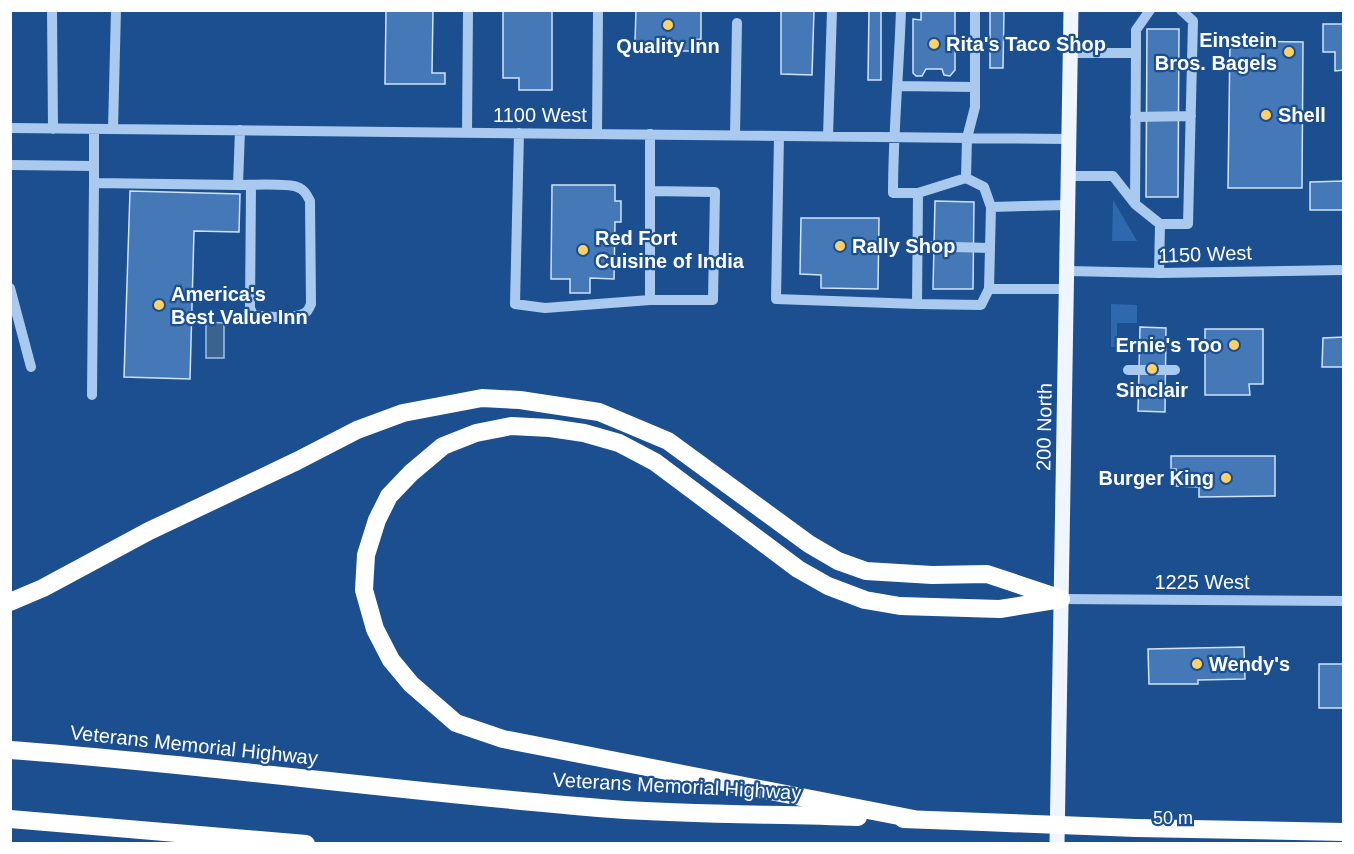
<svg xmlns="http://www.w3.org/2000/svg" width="1354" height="854" viewBox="0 0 1354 854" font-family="Helvetica,sans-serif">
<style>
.green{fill:#2e69ad}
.water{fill:#3c6290;stroke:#9cc4f0;stroke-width:1.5}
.building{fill:#4478b7;stroke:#cfe3fa;stroke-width:1.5}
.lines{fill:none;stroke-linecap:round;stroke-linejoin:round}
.minor{stroke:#a9c9ee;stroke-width:10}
.major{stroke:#f0f6ff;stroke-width:15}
.highway{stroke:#fff;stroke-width:18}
.highway-bridge{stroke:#fff;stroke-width:18}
.poi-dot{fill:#ffd166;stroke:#1b4f8f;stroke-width:2}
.labels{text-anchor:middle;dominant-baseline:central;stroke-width:4.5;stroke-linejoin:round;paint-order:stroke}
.poi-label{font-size:20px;font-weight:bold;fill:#fff;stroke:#1b4f8f;text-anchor:start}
.street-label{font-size:20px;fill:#fff;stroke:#1b4f8f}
</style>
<rect width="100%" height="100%" fill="#1b4f8f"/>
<path class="green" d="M1113 200 1137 241H1112Z
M1111 304 1137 305V323H1117V347H1111Z"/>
<path class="water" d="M206 322 224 323V358H206Z"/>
<path class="building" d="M386 10H433L432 73H445V84H385Z
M503 10H552V90H519V78H503Z
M636 10H701V39L694 40 696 51H644V41L635 42Z
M781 10H814L812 75 781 74Z
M869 10H881V80H868Z
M921 10H955V70L950 76 944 75 942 69H926L922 76H916L913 73V19L921 20Z
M990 10H1004L1003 68H990Z
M1323 24H1344V70L1335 71V52H1323Z
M1147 29H1179L1178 197H1146Z
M1230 41 1303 42 1302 188H1228Z
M1344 181V210H1310V182Z
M552 185H615V201H621V222H615L614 279 590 278V293H570V279H551Z
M130 191 240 194 239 232 194 231 190 379 124 377Z
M935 201 974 202 973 289H933Z
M801 218H879L878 289 821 288V275L800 274Z
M1140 327 1166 328 1165 412 1138 411Z
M1205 329H1263V384H1249L1250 395H1205Z
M1344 337V367H1322L1323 338Z
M1171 456H1275V496L1199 497V487L1176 486V469H1171Z
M1244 647 1245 679 1198 680V684H1149L1148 649Z
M1319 664H1344V708H1319Z"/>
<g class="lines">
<path class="minor" d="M52 10 53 129
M901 10C899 71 893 132 893 193H918L917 304 981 305 989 289H1067
M975 10V107L967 138 966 178 984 187 991 207 989 289
M1070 53H1136V30L1150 10
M898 86 975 87
M1135 117 1191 116
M10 128 1068 139
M113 129 116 10
M467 133 468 10
M519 133 515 304 545 308 650 300H713L715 192 650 191V300
M597 134 598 10
M650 134V191
M735 135 737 23
M779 136 776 299 917 304
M828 136 832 10
M10 165 94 166
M1068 176H1113L1135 204 1160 224H1188L1193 21 1181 10
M94 183V129
M238 185C251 185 287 183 297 187 304 189 307 195 310 201L311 304C310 306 308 311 306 312 298 319 264 317 253 315L250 308 251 185
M918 193 966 178
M1135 204 1136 53
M991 207 1068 205
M917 246 990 248
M1068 271 1159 273 1344 270
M1159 273 1160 224
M10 288 31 367
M1128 370H1175
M92 395 94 183 238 185 240 130
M1061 599 1344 601"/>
<path class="major" d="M1057 844 1071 10"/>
<path class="highway" d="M10 602 43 588 149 531 297 461 357 430 403 413 482 398 520 400 599 412 668 441 809 544 838 561 866 571 932 575 987 574 1056 597
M10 750C212 765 411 793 612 809 693 815 777 814 858 817
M10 819 306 844
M903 819 983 822
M914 819 503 739 456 723 411 684 391 660 375 629 364 590 366 555 377 520 389 496 411 473 443 446 476 433 511 426 550 428 584 433 619 443 655 462 798 569 828 586 865 600 900 606 1000 609 1061 599
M1136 828 1344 832"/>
<path class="highway-bridge" d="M983 822 1136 828"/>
</g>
<g class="poi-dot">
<circle cx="668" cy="25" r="6"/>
<circle cx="934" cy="44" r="6"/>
<circle cx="1289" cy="52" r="6"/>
<circle cx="1266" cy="115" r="6"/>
<circle cx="840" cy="246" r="6"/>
<circle cx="583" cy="250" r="6"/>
<circle cx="159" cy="305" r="6"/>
<circle cx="1234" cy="345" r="6"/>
<circle cx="1152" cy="369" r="6"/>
<circle cx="1226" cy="478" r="6"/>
<circle cx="1197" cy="664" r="6"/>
</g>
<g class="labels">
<g class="poi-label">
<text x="1277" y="40" text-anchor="end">Einstein<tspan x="1277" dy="23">Bros. Bagels</tspan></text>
<text x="946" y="44">Rita's Taco Shop</text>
<text x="668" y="46" text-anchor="middle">Quality Inn</text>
<text x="1278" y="115">Shell</text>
<text x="595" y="238">Red Fort<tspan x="595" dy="23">Cuisine of India</tspan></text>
<text x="852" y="246">Rally Shop</text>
<text x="171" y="294">America's<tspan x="171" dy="23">Best Value Inn</tspan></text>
<text x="1222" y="345" text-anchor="end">Ernie's Too</text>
<text x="1152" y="390" text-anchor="middle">Sinclair</text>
<text x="1214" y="478" text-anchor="end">Burger King</text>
<text x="1209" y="664">Wendy's</text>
</g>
<g class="street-label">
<text x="540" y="115">1100 West</text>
<text transform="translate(1205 254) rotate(-2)">1150 West</text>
<text transform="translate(1044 427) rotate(-89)">200 North</text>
<text x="1202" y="582">1225 West</text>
<text transform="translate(194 745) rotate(6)">Veterans Memorial Highway</text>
<text transform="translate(677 786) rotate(3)">Veterans Memorial Highway</text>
</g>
</g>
<rect width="1354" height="854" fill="none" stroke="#ffffff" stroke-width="24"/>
<path d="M1144 824v9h165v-9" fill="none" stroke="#ffffff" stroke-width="3"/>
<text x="1153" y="824" font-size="18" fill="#ffffff" stroke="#1b4f8f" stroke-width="4.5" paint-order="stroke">50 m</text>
</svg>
